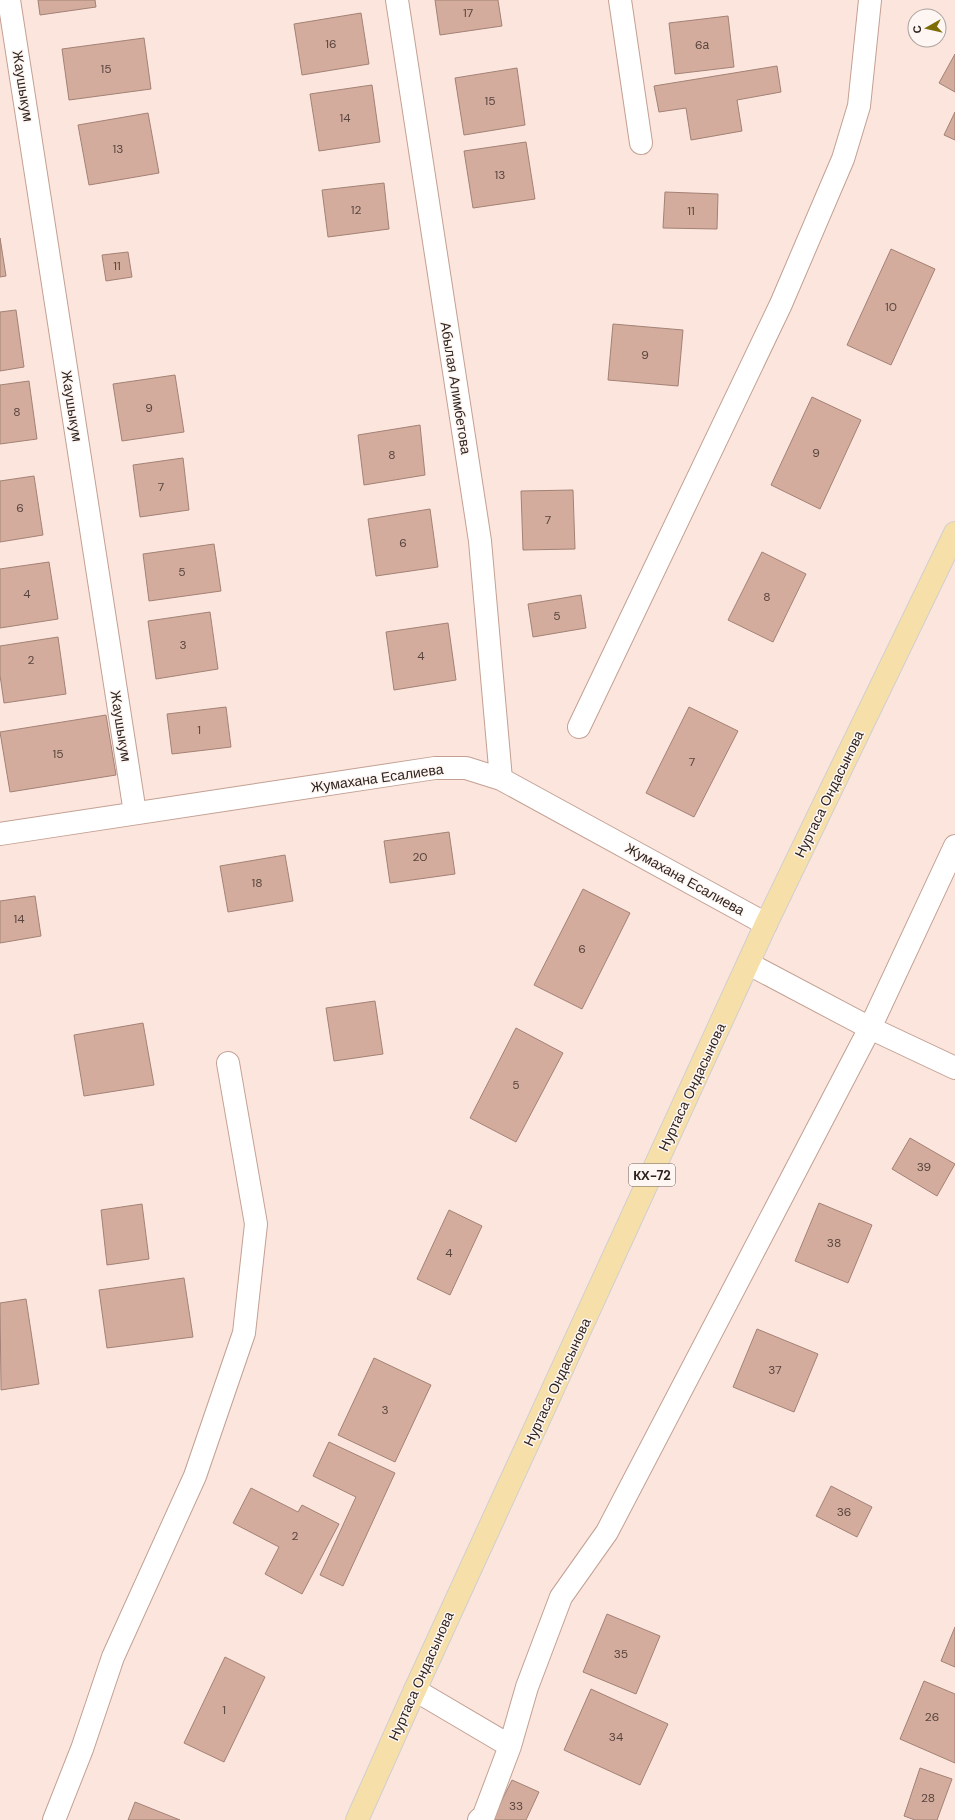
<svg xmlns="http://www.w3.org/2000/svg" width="955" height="1820" viewBox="0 0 955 1820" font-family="'DM Sans',sans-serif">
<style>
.building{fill:#d3ac9d;stroke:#a38275}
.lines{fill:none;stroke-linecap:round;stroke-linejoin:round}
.minor-casing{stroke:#c3a093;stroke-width:24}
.major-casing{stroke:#d1cfce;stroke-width:24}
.minor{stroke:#fff;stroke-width:22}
.major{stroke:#f7dfa9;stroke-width:22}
.labels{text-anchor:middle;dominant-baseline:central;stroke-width:3;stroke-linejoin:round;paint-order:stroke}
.number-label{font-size:12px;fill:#59453e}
.shield{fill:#fdf6f3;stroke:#6e625e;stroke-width:1}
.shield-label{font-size:13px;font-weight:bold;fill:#30231e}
.street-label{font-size:14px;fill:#30231e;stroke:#fdf6f3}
</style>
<rect width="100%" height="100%" fill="#fbe5dd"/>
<path class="building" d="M38 0H95L96 7 40 15Z
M435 0H498L502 26 440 35Z
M361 13 369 64 302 75 294 24Z
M728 16 734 67 675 74 669 23Z
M144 38 151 89 69 100 62 49Z
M955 54V92L939 83Z
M777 66 781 92 737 100 742 131 691 140 686 108 659 112 654 86Z
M517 68 525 125 464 135 455 78Z
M372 85 380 142 319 151 310 94Z
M955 112V140L944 135Z
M148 113 159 173 89 185 78 125Z
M526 142 535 199 473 208 464 151Z
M384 183 389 229 328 237 322 190Z
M665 192 718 194 717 229 663 228Z
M0 238 6 276 0 277Z
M891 249 935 269 891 365 847 345Z
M128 252 132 277 106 281 102 255Z
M16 310 24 367 0 371V312Z
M613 324 683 330 678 386 608 380Z
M175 375 184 432 122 441 113 384Z
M29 381 37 439 0 444V385Z
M812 397 861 420 820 509 771 485Z
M420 425 425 475 364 485 358 435Z
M183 458 189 510 140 517 133 465Z
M34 476 43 535 0 542V481Z
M573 490 575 549 523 550 521 491Z
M430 509 438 567 376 576 368 519Z
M214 544 221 591 149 601 143 554Z
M762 552 806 574 773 642 728 620Z
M49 562 58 619 0 628V569Z
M581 595 586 628 533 637 528 604Z
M210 612 218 669 156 679 148 621Z
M448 623 456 680 394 690 386 632Z
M58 637 66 694 4 703 0 675V646Z
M226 707 231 747 172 754 167 714Z
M689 707 738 731 694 817 646 793Z
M106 715 116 775 10 792 0 732Z
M449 832 455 874 390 883 384 841Z
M285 855 293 901 228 912 220 866Z
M583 889 630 913 582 1009 534 985Z
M35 896 41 936 0 943V901Z
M375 1001 383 1054 334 1061 326 1008Z
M143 1023 154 1085 84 1096 74 1035Z
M516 1028 563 1053 516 1142 470 1118Z
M910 1138 955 1164 937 1196 892 1169Z
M819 1203 872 1225 848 1283 795 1261Z
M142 1204 149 1259 107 1265 101 1210Z
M449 1210 482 1226 450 1295 417 1279Z
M184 1278 193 1337 107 1348 99 1290Z
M26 1299 39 1384 1 1390 0 1303Z
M757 1329 818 1354 794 1412 733 1387Z
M374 1358 431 1385 395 1462 338 1435Z
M329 1442 395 1473 343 1586 320 1575 356 1497 313 1476Z
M831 1486 872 1507 857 1537 816 1516Z
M251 1488 298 1512 302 1505 339 1524 302 1594 265 1574 279 1547 233 1523Z
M607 1614 660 1636 636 1694 583 1672Z
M955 1627V1667L941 1661Z
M225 1657 265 1677 224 1762 184 1743Z
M924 1681 955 1694V1763L900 1739Z
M591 1689 668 1724 640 1785 564 1750Z
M920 1768 952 1779 937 1820H915L904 1816Z
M512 1780 539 1792 526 1820H492Z
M135 1802 180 1820H128Z"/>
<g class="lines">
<g class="minor-casing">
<path id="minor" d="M9 0 135 813
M397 0 480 541 501 779
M620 0 641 143
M579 727 781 304 843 159 859 106 870 0
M0 834 435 768H466L501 779 766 924
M749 964 870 1028 955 1068
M415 1690 510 1746 527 1687 561 1597 607 1532 870 1028 955 846
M54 1820 82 1749 113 1657 195 1476 244 1333 256 1224 228 1063
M479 1820 484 1815 510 1746"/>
</g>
<g class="major-casing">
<path id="major" d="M357 1820 415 1690 766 924 955 533"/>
</g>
<use href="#minor" class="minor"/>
<use href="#major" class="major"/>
</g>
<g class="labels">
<g class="number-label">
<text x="468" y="13">17</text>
<text x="331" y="44">16</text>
<text x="702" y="45">6а</text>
<text x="106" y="69">15</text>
<text x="490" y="101">15</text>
<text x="345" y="118">14</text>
<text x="118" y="149">13</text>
<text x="500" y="175">13</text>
<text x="356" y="210">12</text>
<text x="691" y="211">11</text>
<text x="117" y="266">11</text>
<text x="891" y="307">10</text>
<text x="645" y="355">9</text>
<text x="149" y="408">9</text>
<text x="17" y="412">8</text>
<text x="816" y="453">9</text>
<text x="392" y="455">8</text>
<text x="161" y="487">7</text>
<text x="20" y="508">6</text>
<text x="548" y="520">7</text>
<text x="403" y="543">6</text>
<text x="182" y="572">5</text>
<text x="27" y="594">4</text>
<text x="767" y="597">8</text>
<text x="557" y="616">5</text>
<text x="183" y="645">3</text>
<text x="421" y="656">4</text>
<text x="31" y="660">2</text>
<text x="199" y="730">1</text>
<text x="58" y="754">15</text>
<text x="692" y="762">7</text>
<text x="420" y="857">20</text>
<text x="257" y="883">18</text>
<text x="19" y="919">14</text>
<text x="582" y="949">6</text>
<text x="516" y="1085">5</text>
<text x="924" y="1167">39</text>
<text x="834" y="1243">38</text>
<text x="449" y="1253">4</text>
<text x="775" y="1370">37</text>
<text x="385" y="1410">3</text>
<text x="844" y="1512">36</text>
<text x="295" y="1536">2</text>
<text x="621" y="1654">35</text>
<text x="224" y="1710">1</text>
<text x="932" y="1717">26</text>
<text x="616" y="1737">34</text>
<text x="928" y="1798">28</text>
<text x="516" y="1806">33</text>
</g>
<rect class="shield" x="629" y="1164" width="46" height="22" rx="3"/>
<g class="shield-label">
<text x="652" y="1175">КХ-72</text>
</g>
<g class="street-label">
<text transform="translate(23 86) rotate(81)">Жаушыкум</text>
<text transform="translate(456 388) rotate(81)">Абылая Алимбетова</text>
<text transform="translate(72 406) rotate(81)">Жаушыкум</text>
<text transform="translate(121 726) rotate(81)">Жаушыкум</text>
<text transform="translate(377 778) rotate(-8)">Жумахана Есалиева</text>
<text transform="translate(829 794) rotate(-64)">Нуртаса Ондасынова</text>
<text transform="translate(685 879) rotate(29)">Жумахана Есалиева</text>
<text transform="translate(692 1087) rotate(-65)">Нуртаса Ондасынова</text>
<text transform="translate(557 1382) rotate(-65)">Нуртаса Ондасынова</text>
<text transform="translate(421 1676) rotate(-66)">Нуртаса Ондасынова</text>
</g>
</g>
<g transform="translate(927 28) rotate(262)"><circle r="19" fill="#fdf6f3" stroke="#aba29e"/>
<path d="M0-3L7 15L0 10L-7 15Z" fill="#7e6c07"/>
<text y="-6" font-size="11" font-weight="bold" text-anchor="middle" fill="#30231e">С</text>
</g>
</svg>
